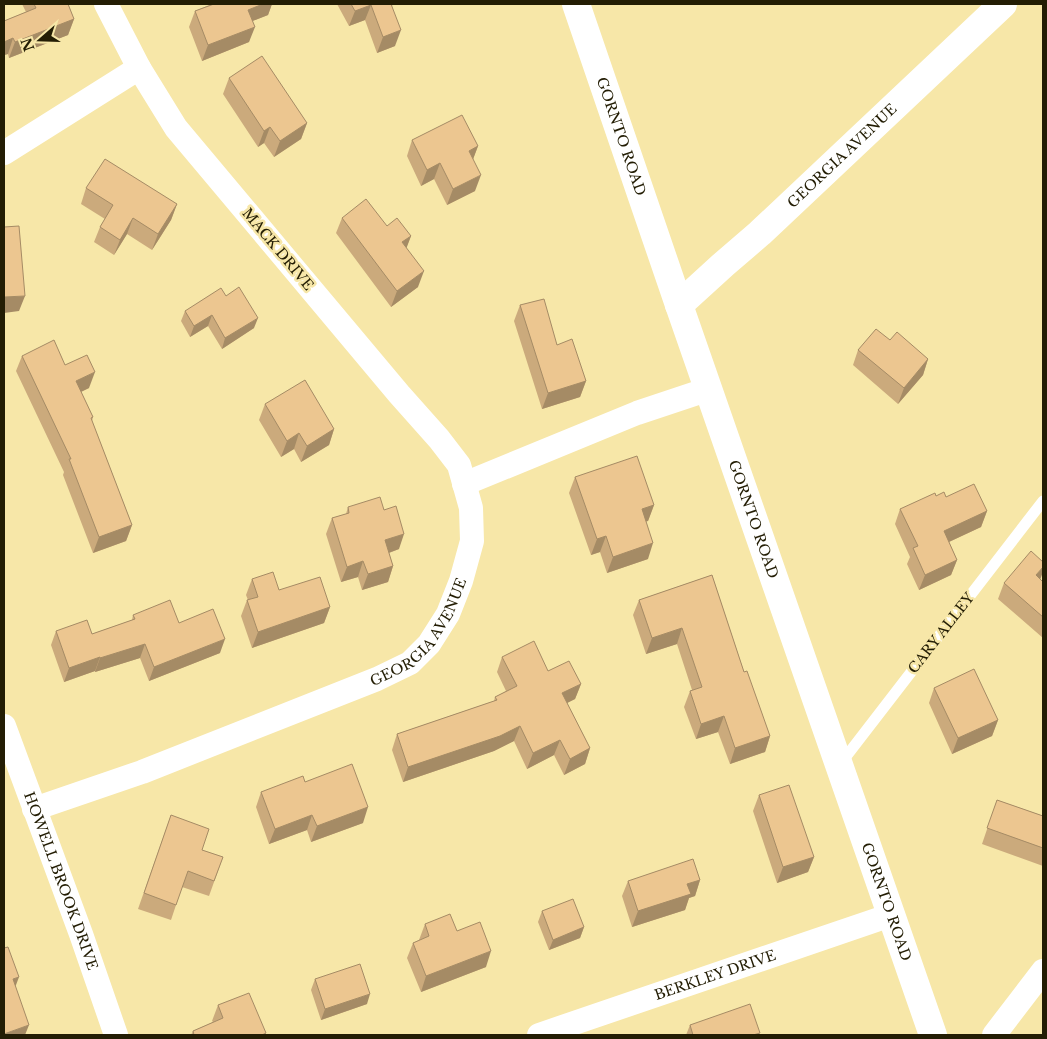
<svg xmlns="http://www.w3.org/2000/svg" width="1047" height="1039" viewBox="0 0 1047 1039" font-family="'Libre Baskerville',serif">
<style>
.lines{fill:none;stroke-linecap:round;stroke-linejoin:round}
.service{stroke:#fff;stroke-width:11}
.minor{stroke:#fff;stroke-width:24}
.tertiary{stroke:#fff;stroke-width:28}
.secondary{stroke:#fff;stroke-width:28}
.wall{fill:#cbaa7c}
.shaded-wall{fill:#a58b65}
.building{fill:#ecc690;stroke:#a58b65}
.labels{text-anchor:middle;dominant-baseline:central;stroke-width:5;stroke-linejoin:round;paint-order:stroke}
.street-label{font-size:14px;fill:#231d04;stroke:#f7e7a8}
</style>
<rect width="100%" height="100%" fill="#f7e7a8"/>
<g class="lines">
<path class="service" d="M841 763 1043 501"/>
<g class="minor">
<path d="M4 153 139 68"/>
<path d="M464 484 637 413 709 389"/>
<path id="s1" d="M4 726 81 934 116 1035"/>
<path id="s2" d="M34 809 142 772 377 679 410 663 429 644 448 614 461 581 472 541 471 508 459 465 439 439 399 394 176 128 139 68 106 4"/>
<path id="s3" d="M539 1035 891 915"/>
<path d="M994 1035 1043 971"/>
</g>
<path class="tertiary" id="s4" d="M679 305 724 264 760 233 1003 4"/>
<path class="secondary" id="s5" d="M576 4 679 305 933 1035"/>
</g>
<path class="wall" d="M22 4H68L74 19 68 35 9 58 8 54 4 55V21L26 12Z
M212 4H272L268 15 253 21 249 42 202 61 189 27 195 11Z
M337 4H393L392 6 395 46 377 53 365 20 349 26Z
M229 78 307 123 301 139 274 157 264 143 258 147 223 94Z
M412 140 478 146 473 159 475 191 447 205 434 179 421 186 407 156Z
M86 188 177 204 171 220 152 250 127 234 114 255 94 242 100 227 105 219 81 204Z
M342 218 387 226 411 236 406 248 418 287 391 307 336 233Z
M226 296 254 328 222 349 208 326 190 337 181 321 185 311Z
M520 305 557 345 586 381 580 397 542 409 514 321Z
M890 340 928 359 923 375 898 404 853 365 858 350Z
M22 356 65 365 89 388 81 392 93 417 92 421 132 525 126 541 93 553 63 475 64 472 16 371Z
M265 404 334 429 329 445 301 462 294 449 281 457 259 420Z
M575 477 654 505 648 521H646L648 559 607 573 600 552 591 555 569 493Z
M936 496 946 497 987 511 981 527 949 542 957 560 951 575 919 590 907 564 910 557 895 524 900 509Z
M348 507 384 510 399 549 389 553 393 566 388 582 362 590 358 577 341 582 326 534 332 518 346 514Z
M712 575 744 672 770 736 765 752 730 764 718 732 696 739 684 707 690 691 692 690 677 644 646 654 633 615 639 600Z
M252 579 279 590 330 607 324 623 252 648 241 616 247 600H248L246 595Z
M1040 579 1043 582V638L998 599 1004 583Z
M133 615 179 623 220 653 149 681 140 658 95 672V671L64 682 51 645 56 631 92 634 132 620Z
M502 657 548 671 581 684 575 699 567 703 590 748 585 764 564 775 554 755 527 769 514 741 494 751 403 782 392 750 397 734 494 701 495 697 506 691 497 672Z
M934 688 998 720 992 736 952 754 929 703Z
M305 782 363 823 311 842 307 830 269 844 256 807 261 792Z
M759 795 814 857 808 872 777 883 753 811Z
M997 800 1043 816V866L982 844Z
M171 815 202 850 223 857 209 896 182 887 171 920 138 909Z
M700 880 695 896 689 898 685 910 632 927 622 896 628 881Z
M542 911 584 927 580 938 549 950 538 922Z
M425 924 457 931 486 967 421 992 407 958 413 943 419 940Z
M315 979 367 1004 321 1020 311 990Z
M218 1005 266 1033 265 1035H191L193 1031 213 1022 212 1021Z
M690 1025 759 1035H686Z"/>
<path class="shaded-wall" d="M263 4H272L268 15 242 25 248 10Z
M371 5 365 20 349 26 355 11Z
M74 19 68 35 9 58 15 42Z
M255 27 249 42 202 61 208 45Z
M401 30 395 46 377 53 383 37Z
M13 38 8 54 4 55V42Z
M307 123 301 139 274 157 280 141Z
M270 127 264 143 258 147 264 131Z
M478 146 472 162 469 151Z
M440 163 434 179 421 186 427 170Z
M481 175 475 191 447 205 453 189Z
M177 204 171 220 152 250 158 234Z
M133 218 127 234 114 255 120 240Z
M411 236 405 252 402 242Z
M424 271 418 287 391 307 397 291Z
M25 296 19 311 4 313V297Z
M212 315 208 326 190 337 194 326Z
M258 318 254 328 222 349 225 338Z
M928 359 923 375 898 404 904 388Z
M95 372 89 388 70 397 76 381Z
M586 381 580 397 542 409 548 393Z
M334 429 329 445 301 462 307 446Z
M299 433 294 449 281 457 287 441Z
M654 505 648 521 636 525 642 509Z
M987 511 981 527 938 547 944 531Z
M132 525 126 541 93 553 99 537Z
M404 534 399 549 380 556 385 540Z
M606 536 600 552 591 555 597 539Z
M653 543 648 559 607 573 613 557Z
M957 560 951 575 919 590 925 575Z
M363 561 358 577 341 582 347 567Z
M393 566 388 582 362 590 368 574Z
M1043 567V572L1040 580 1036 575Z
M330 607 324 623 252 648 258 632Z
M682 628 677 644 646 654 652 638Z
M225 639 220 653 149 681 154 667Z
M145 644 140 658 95 672 100 658Z
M100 657 95 671 64 682 69 668Z
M581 684 575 699 557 708 562 693Z
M724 716 718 732 696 739 701 724Z
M998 720 992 736 952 754 958 738Z
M520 726 514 741 494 751 403 782 408 767Z
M770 736 765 752 730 764 735 748Z
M560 740 554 755 527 769 533 753Z
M590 748 585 764 564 775 570 759Z
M368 807 363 823 311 842 317 826Z
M312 815 307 830 269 844 275 829Z
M814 857 808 872 777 883 783 867Z
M700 880 695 896 689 898 685 910 632 927 638 911 687 884Z
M584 927 580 938 549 950 553 940Z
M491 951 486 967 421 992 426 976Z
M19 977 13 993V979Z
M370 994 367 1004 321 1020 325 1009Z
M29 1025 25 1035H4V1034Z"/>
<path class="building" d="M34 4H68L74 19 15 42 13 38 4 42V21L36 8Z
M214 4H263L248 10 255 27 208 45 195 11Z
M351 4H391L401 30 383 37 371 5 355 11Z
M262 56 307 123 280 141 270 127 264 131 229 78Z
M462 115 478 146 469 151 481 175 453 189 440 163 427 170 412 140Z
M105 159 177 204 158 234 133 218 120 240 100 227 113 205 86 188Z
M366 199 387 226 397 218 411 236 402 242 424 271 397 291 342 218Z
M19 226 25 296 4 297V227Z
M239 287 258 318 225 338 212 315 194 326 185 311 221 288 226 296Z
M544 299 557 345 572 339 586 381 548 393 520 305Z
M876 329 890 340 897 332 928 359 904 388 858 350Z
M54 340 65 365 87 355 95 372 76 381 93 417 91 418 132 525 99 537 69 459H71L22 356Z
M305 380 334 429 307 446 299 433 287 441 265 404Z
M637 456 654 505 642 509 653 543 613 557 606 536 597 539 575 477Z
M974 484 987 511 944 531 957 560 925 575 913 548 918 546 900 509 935 493 936 496 944 492 946 497Z
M380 497 384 510 396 506 404 534 385 540 393 566 368 574 363 561 347 567 332 518 349 513 348 507Z
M1031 551 1043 562V567L1036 575 1043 582V617L1004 583Z
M273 572 279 590 320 577 330 607 258 632 247 600 258 597 252 579Z
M712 575 744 672 747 671 770 736 735 748 724 716 701 724 690 691 702 687 682 628 652 638 639 600Z
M170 600 179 623 213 609 225 639 154 667 145 644 100 658V657L69 668 56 631 87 620 92 634 135 619 133 615Z
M534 641 548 671 569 661 581 684 562 693 590 748 570 759 560 740 533 753 520 726 500 736 408 767 397 734 497 700 495 697 517 686 502 657Z
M974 669 998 720 958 738 934 688Z
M352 764 368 807 317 826 312 815 275 829 261 792 303 776 305 782Z
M789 785 814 857 783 867 759 795Z
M997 800 1043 816V848L987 828Z
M171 815 209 829 202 850 223 857 214 881 188 871 176 905 144 893Z
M693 859 700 880 687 884 691 894 638 911 628 881Z
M573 899 584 927 553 940 542 911Z
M450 914 457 931 480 922 491 951 426 976 413 943 429 936 425 924Z
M8 947 19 977 13 979 29 1025 4 1034V948Z
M360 964 370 994 325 1009 315 979Z
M249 993 266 1033 262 1035H194L193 1031 223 1018 218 1005Z
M750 1004 760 1033 753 1035H693L690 1025Z"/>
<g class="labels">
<g class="street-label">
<text stroke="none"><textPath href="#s5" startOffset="140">GORNTO ROAD</textPath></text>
<text stroke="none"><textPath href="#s4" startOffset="221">GEORGIA AVENUE</textPath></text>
<text transform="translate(278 249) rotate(50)">MACK DRIVE</text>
<text stroke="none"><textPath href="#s5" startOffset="545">GORNTO ROAD</textPath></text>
<text stroke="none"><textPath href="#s2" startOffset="432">GEORGIA AVENUE</textPath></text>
<text transform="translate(941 633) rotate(-52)">CARY ALLEY</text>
<text stroke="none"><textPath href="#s1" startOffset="165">HOWELL BROOK DRIVE</textPath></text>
<text stroke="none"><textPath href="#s5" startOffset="950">GORNTO ROAD</textPath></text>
<text stroke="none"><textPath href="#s3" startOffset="186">BERKLEY DRIVE</textPath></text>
</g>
</g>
<rect width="1047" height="1039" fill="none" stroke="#231d04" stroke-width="10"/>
<g transform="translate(40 40) rotate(250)" stroke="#f7e7a8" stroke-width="4" paint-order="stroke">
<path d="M0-4L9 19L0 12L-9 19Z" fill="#231d04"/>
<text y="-8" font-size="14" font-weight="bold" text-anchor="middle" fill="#231d04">N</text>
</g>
</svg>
